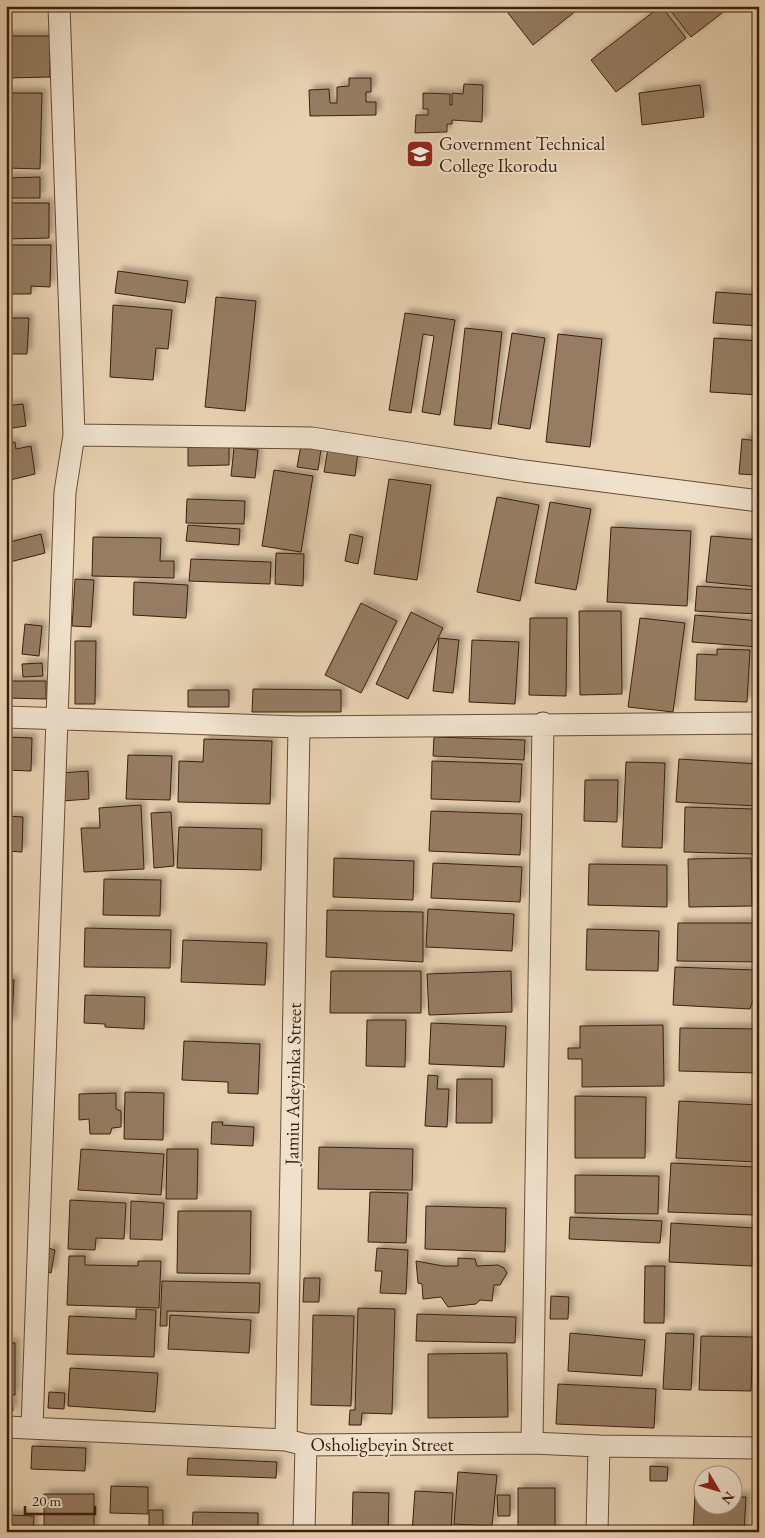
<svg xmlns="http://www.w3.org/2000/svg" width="765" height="1538" viewBox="0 0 765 1538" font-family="'EB Garamond',serif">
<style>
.building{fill:#957c62;stroke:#3d1f0d;filter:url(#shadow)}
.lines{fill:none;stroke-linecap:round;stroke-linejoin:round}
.minor-casing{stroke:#684c36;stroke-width:23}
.minor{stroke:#efe1cc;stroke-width:21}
.labels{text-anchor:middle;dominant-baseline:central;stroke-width:4;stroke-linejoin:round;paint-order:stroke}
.poi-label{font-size:19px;fill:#3d1f0d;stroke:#efe1cc;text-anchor:start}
.street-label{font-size:19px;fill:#3d1f0d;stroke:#efe1cc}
</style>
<defs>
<filter id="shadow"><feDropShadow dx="4.5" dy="-4.5" stdDeviation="2.5" flood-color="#0004"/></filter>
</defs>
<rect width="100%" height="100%" fill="#e7d1b1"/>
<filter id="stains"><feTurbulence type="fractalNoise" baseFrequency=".004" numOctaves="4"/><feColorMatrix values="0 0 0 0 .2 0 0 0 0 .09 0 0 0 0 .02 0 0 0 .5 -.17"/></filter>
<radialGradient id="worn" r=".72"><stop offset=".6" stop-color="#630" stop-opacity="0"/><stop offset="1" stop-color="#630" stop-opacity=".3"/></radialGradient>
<path class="building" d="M517 6H582L533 45 508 13Z
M661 6 686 38 616 92 591 60Z
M667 6H731L691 37Z
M6 36H50V77L6 78Z
M349 78H371V92H366V102H376V115L310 116 309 90 329 89 330 103H337V87L349 86Z
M464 84 483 85 482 122 452 120V124H447V132L415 133 416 115H428V109H423V93L450 94V105H452V93L463 94Z
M700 85 704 117 642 125 639 93Z
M6 93H42L40 169 6 168Z
M40 177V198H6V178Z
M6 203H49V238L6 239Z
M6 245H51L50 287 31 286V294H6Z
M118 271 188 281 185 303 115 293Z
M716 292 759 295V326L713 323Z
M216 297 256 301 245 411 205 407Z
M113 305 172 310 168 349 156 348 153 380 110 377Z
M405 313 455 320 440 415 422 412 434 336 423 334 411 413 389 410Z
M6 318H29L27 354H6Z
M465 328 502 332 491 429 454 425Z
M512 333 545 338 530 429 498 424Z
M558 334 602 339 590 447 546 442Z
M714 338 759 341V395L710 392Z
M23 404 26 426 6 429V406Z
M742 439 759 441V475L739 474Z
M15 442 16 449 31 446 35 474 6 481V444Z
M301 445 321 449 318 470 297 467Z
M188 447H229V465L188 466Z
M234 448 258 450 255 478 231 476Z
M328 448 358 452 355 476 324 472Z
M274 470 313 476 301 552 262 546Z
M389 479 431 485 417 580 374 574Z
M497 497 539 505 520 601 477 592Z
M187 499 245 501 244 524 186 523Z
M550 502 591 509 576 590 535 583Z
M188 525 240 529 239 545 186 541Z
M611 527 691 531 687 606 607 602Z
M41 534 45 553 6 563V543Z
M350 534 363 537 358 564 345 561Z
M711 536 759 540V587L706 582Z
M93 537 161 538 160 561H174V578L92 576Z
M276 553 304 554 303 586 275 584Z
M191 559 271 562 270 584 189 581Z
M75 579 94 580 91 627 72 626Z
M134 582 188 585 186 618 133 615Z
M697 586 759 590V614L695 611Z
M361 603 397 621 361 693 325 675Z
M579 611H621L622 694 580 695Z
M411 612 443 628 408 699 376 684Z
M695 615 759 621V647L692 642Z
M530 618H567L566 696 529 695Z
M640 618 685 623 673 712 628 707Z
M25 624 42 626 39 656 22 654Z
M439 638 459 640 453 693 433 691Z
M472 640 519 642 515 704 469 702Z
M75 641H96L95 704H75Z
M717 649 750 650 747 702 695 700 697 654 717 655Z
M42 663 43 676 23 677 22 664Z
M6 681H46V699L6 698Z
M253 689 341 690V712H252Z
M188 690H229V707H188Z
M6 737 32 738 31 771 6 770Z
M434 737 525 740 524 760 433 756Z
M204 739 272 741 270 804 178 802 179 761 203 762Z
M128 755 172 756 170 800 126 799Z
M679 759 759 764V806L676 802Z
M432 761 522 764 520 802 431 799Z
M626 762 665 763 662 848 622 847Z
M88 771 89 799 62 801 61 773Z
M585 780H618L617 822 584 821Z
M141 805 144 869 84 872 81 828H100L99 808Z
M685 807 755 809 753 854 684 852Z
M431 811 522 814 520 855 429 851Z
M171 812 174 866 154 868 151 813Z
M6 816 23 817 22 852 6 851Z
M179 827 262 829 261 870 177 868Z
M334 858 414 861 413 900 333 897Z
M751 858 752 906 689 907 688 859Z
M433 863 522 867 520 902 431 898Z
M589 864 667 865V907L588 905Z
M104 879 161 880 160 916 103 915Z
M428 909 514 914 512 951 426 947Z
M327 910 423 912V962L326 957Z
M678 923H759V962L677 961Z
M85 928 171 930 170 968 84 967Z
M587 929 659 931 658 971 586 970Z
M183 940 267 943 265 985 181 982Z
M675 967 754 970V980L759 981V1001L753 1000 750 1009 673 1005Z
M331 971H421V1013H330Z
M511 971 512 1012 429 1015 427 974Z
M6 980H14L12 1023H6Z
M85 995 145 997 144 1029 105 1027V1024L84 1023Z
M367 1020H406L405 1067 366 1066Z
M431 1023 506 1026 504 1067 429 1064Z
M663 1025 664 1086 582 1087V1059H568V1048H580V1026Z
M680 1028 759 1029V1073L679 1071Z
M184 1041 260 1044 258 1094 228 1093V1082L182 1080Z
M428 1075 438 1076 437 1089H449L447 1127 425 1126Z
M457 1079H492V1123H456Z
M125 1092 164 1093 163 1140 124 1139Z
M116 1093V1109L121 1111V1127L112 1128 110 1134H90L89 1119 79 1120V1094Z
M575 1096 646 1097 645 1158H575Z
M679 1101 759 1105 757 1162 676 1158Z
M212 1122H223L222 1125 254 1127 253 1146 211 1144Z
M319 1147 413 1149 412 1190 318 1189Z
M81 1149 164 1154 161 1195 78 1190Z
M167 1149H198L197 1199H166Z
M671 1163 755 1167 753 1215 668 1212Z
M575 1175 659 1176 658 1214 575 1213Z
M370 1192 408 1193 406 1243 368 1242Z
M70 1200 126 1203 124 1239 96 1238 95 1250 68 1249Z
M131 1201 164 1203 162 1240 130 1239Z
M426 1206 506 1208 505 1252 425 1249Z
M178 1211H251L250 1274 177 1273Z
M570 1217 662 1221 660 1243 569 1239Z
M671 1223 754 1228 752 1266 669 1262Z
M48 1248 55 1250 51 1273 44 1271Z
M377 1248 408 1250 406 1294 380 1293 382 1271H375Z
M69 1256H85V1265L138 1266V1261H161L159 1308 67 1305Z
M458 1258 475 1259 477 1266 498 1265 504 1268 507 1273 500 1285H494L492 1301 480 1300 476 1304 448 1307 441 1297 423 1299 422 1284 418 1283 416 1261 443 1266H458Z
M645 1266H665L664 1323H644Z
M304 1278H320L319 1302H303Z
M162 1281 260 1283 259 1313 167 1311V1326H160Z
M551 1296 569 1297 568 1319H550Z
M358 1308 395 1309 392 1414 362 1413 361 1425H349L350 1410H355Z
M136 1309 156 1310 154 1357 67 1354 69 1316 136 1319Z
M417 1314 516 1317 515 1343 416 1341Z
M170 1315 251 1320 249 1353 168 1349Z
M313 1315 354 1316 351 1406 311 1405Z
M570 1333 645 1340 642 1376 568 1371Z
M666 1333 694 1334 691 1390 663 1389Z
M701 1336 753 1337 751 1391 699 1390Z
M6 1342 15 1343V1395H6Z
M507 1353 508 1417 428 1418V1354Z
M70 1368 158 1373 155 1412 68 1406Z
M558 1384 656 1389 654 1428 556 1424Z
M49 1392 65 1393 64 1409 48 1408Z
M12 1396 13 1411 6 1412V1397Z
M32 1446 86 1448 85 1471 31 1469Z
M188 1458 277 1462 276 1478 187 1475Z
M650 1466 668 1467 667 1481H650Z
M458 1472 497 1475 492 1526 454 1524Z
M111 1486 148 1487V1514L110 1513Z
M518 1488H555V1532H518Z
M415 1491 453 1493 451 1532H412Z
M353 1492 389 1493 388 1532H352Z
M44 1494H94V1532H44Z
M497 1495H510V1516H498Z
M695 1495H702V1506H732V1497H746L744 1532H693Z
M149 1510H163V1532H149Z
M193 1512 258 1513V1532H192Z
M6 1515 34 1516 33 1532H6Z"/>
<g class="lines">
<g class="minor-casing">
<path id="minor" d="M74 435 312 438 524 471 759 501
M6 717 299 727 759 723
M6 1427 286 1440 306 1445 532 1443 599 1446 759 1448
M32 1428 65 492 74 435 59 6
M286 1440 299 727
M532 1443 543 723
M304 1532 306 1445
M597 1532 599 1446"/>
</g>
<use href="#minor" class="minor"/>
</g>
<defs>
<g id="school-square" transform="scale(1.4375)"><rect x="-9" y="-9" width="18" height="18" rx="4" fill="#8f2418" stroke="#efe1cc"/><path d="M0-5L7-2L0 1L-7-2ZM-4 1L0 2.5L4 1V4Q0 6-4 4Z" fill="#fff"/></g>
</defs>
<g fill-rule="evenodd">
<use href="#school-square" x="420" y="154"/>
</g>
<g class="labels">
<g class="poi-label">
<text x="439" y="143">Government Technical<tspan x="439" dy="22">College Ikorodu</tspan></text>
</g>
<g class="street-label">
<text transform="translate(293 1084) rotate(-89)">Jamiu Adeyinka Street</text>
<text x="382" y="1444">Osholigbeyin Street</text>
</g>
</g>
<rect width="765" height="1538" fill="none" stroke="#e7d1b1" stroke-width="25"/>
<rect x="8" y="8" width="750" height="1523" fill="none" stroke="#3d1f0d" stroke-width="2.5"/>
<rect x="12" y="12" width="740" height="1513" fill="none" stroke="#3d1f0d"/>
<g transform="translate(718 1490) rotate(128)"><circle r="24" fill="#efe1cc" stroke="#a89380"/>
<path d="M0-4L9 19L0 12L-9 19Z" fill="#8f2418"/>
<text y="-8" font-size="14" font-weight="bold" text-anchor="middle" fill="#3d1f0d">N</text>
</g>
<path d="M25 1506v8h70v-8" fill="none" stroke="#3d1f0d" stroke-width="2.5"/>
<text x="32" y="1506" font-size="15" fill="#3d1f0d" stroke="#efe1cc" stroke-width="4" paint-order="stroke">20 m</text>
<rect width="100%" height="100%" filter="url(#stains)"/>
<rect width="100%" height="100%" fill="url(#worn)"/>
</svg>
